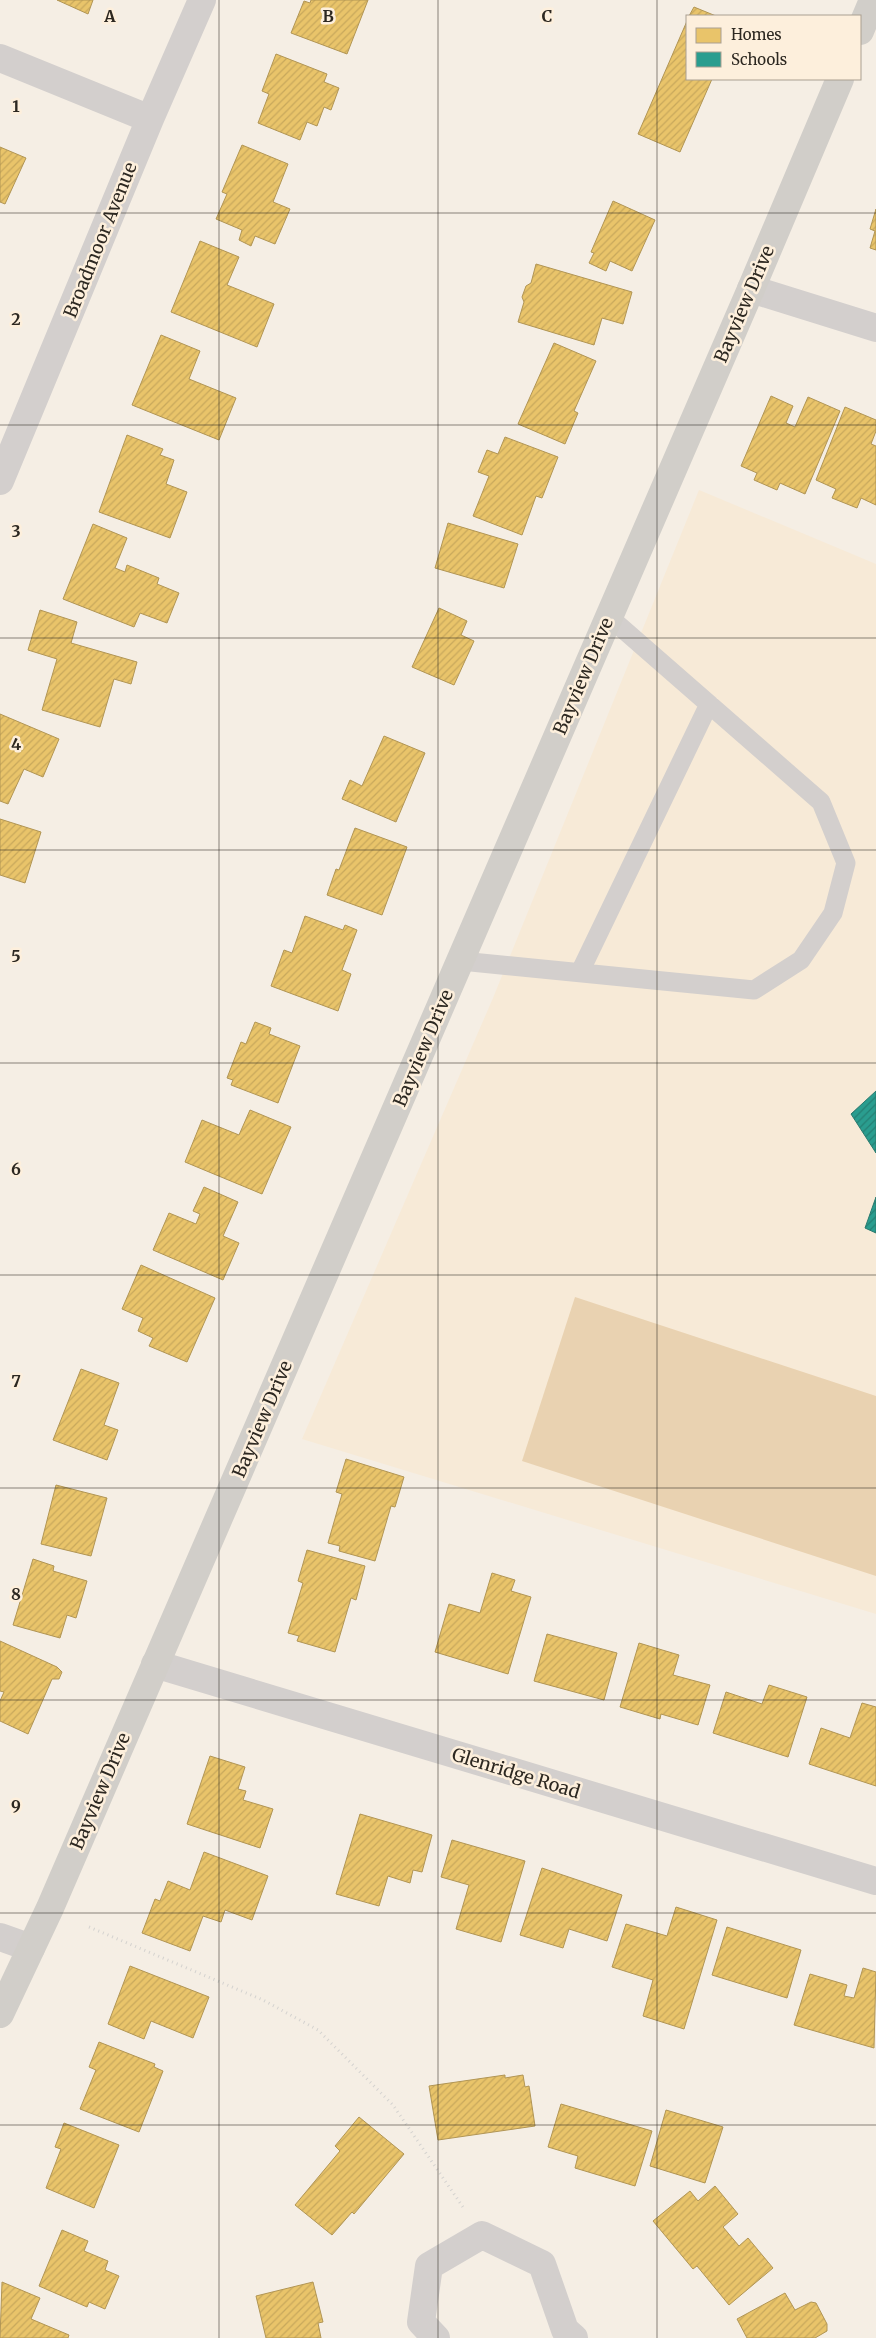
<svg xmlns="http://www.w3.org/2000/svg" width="876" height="2338" viewBox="0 0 876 2338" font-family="Merriweather,serif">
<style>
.built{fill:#f7ead7}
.garden{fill:#e9d2b1}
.homes{fill:url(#homes-hatch);stroke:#b19554}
.schools{fill:url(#schools-hatch);stroke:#2b7a6e}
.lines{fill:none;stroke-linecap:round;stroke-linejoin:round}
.path{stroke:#d4d2cf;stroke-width:3;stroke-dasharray:1 4;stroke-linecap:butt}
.lane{stroke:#d3cfcd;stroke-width:19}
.street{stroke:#d3cfcd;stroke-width:28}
.secondary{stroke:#d1cec9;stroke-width:28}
.grid{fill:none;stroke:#2d2821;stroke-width:1;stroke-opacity:0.55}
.labels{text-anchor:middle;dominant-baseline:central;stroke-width:5;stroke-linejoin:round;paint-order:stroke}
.street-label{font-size:18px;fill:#2d2821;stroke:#fdefdc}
.grid-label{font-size:16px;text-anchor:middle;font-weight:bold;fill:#2d2821;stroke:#fdefdc;stroke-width:5;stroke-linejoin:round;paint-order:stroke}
</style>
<defs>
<pattern id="homes-hatch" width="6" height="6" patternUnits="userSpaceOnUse" patternTransform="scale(1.25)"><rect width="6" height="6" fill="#e9c46a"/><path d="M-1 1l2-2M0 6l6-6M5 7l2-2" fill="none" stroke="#c8a85c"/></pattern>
<pattern id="schools-hatch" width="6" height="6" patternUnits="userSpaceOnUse" patternTransform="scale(1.25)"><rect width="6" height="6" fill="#2a9d8f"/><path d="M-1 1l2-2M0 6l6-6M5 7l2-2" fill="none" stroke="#248074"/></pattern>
</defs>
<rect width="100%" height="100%" fill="#f5eee4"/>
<path class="built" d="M699 490 876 564V1614L302 1439 493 998Z"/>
<path class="garden" d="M575 1297 876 1396V1576L522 1461Z"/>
<path class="homes" d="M57 0H93L88 14Z
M311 0H368L347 54 291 33 304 1 310 3Z
M694 7 716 16H689Z
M687 21V79H712L680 152 638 134Z
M276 54 327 74 324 82 339 88 331 110 324 107 317 126 307 122 300 140 258 123 269 94 262 91Z
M242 145 288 164 273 202 290 209 275 244 255 236 251 246 239 240 242 230 216 219 227 194 222 192Z
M0 147 26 158 5 204 0 202Z
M613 201 655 220 632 271 610 261 606 271 589 263 594 253 591 252Z
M876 209V250L870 248 875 231 870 229Z
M200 241 239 257 227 285 274 304 257 347 171 312Z
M536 264 632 292 623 324 602 318 594 345 518 322 524 302 522 297 526 286 531 283Z
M161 335 200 351 189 379 236 398 219 440 132 405Z
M554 343 596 361 574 411 578 413 565 444 518 424Z
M771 396 793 406 786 423 795 427 808 397 840 411 805 494 780 483 777 490 754 480 757 473 741 466Z
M845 407 876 420V431L871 444 876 446V505L861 498 857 508 832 498 836 489 816 480Z
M127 435 163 449 160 455 174 460 166 484 187 492 170 538 99 512Z
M505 437 558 457 542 498 536 496 522 535 473 516 489 476 478 472 487 450 498 454Z
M448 523 518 544 504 588 435 568Z
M93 524 127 538 115 568 125 572 127 565 159 578 157 584 179 593 167 623 140 613 134 627 63 599Z
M439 608 467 621 461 635 474 641 454 685 412 667Z
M40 610 77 622 71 643 137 662 131 684 114 679 100 727 42 710 57 659 28 650Z
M0 714 59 739 43 777 24 769 8 804 0 801Z
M384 736 425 753 396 822 342 799 350 780 362 786Z
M0 819 41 832 25 883 0 875Z
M355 828 407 847 382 915 327 895 336 869 339 870Z
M305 916 343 930 345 925 357 930 342 970 351 974 338 1011 271 986 284 950 292 953Z
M255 1022 271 1028 269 1034 300 1046 278 1103 231 1085 233 1080 227 1078 241 1042 246 1044Z
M250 1110 291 1127 262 1194 185 1162 202 1120 239 1135Z
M204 1187 238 1202 223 1236 239 1243 223 1280 153 1250 169 1213 196 1224 200 1214 193 1211Z
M141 1265 215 1298 187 1362 149 1346 153 1338 138 1331 143 1318 122 1309Z
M81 1369 119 1383 104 1425 118 1430 107 1460 53 1440Z
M346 1459 404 1477 395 1507 391 1506 375 1561 339 1551 340 1546 328 1543 342 1494 336 1492Z
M56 1485 107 1498 91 1556 41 1544Z
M307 1550 365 1566 356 1600 351 1598 335 1652 297 1641 299 1636 288 1633 303 1583 298 1581Z
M33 1559 54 1566 53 1571 87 1581 76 1618 67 1615 60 1638 13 1625Z
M492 1573 515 1580 511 1591 531 1597 508 1674 435 1652 449 1604 480 1613Z
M547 1634 617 1653 604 1700 534 1681Z
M0 1641 57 1667 62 1672 59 1679H52L28 1734 0 1721V1701L4 1692 0 1691Z
M639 1643 679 1655 673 1675 710 1685 698 1725 661 1714 660 1719 620 1707Z
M769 1685 807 1697 788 1757 713 1733 726 1692 762 1704Z
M862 1703 876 1707V1786L809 1764 821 1728 850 1738Z
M210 1756 245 1767 238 1789 246 1791 243 1800 273 1809 260 1848 187 1824Z
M360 1814 432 1835 422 1872 413 1870 410 1883 388 1876 379 1906 336 1894Z
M452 1840 525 1861 501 1942 456 1929 469 1885 441 1877Z
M204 1852 268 1876 252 1920 225 1910 221 1922 203 1916 190 1951 142 1933 155 1899 160 1901 168 1881 190 1890Z
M542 1868 622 1895 607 1941 569 1929 563 1948 520 1935Z
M676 1907 717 1920 684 2029 643 2016 653 1980 612 1967 626 1924 667 1936Z
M727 1927 801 1950 787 1998 712 1975Z
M130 1966 209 1997 193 2038 151 2021 144 2039 108 2024Z
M863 1968 876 1972 874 2048 794 2025 810 1974 847 1985 844 1996 854 1998Z
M99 2042 155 2064 154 2067 163 2071 139 2132 80 2109 96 2070 89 2067Z
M505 2075V2078L523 2075 525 2087 529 2086 535 2126 438 2140 429 2086Z
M561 2104 652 2131 635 2186 575 2168 578 2156 548 2147Z
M666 2110 723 2127 705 2183 650 2166Z
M359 2117 404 2154 354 2214 352 2212 332 2235 295 2205 340 2151 335 2146Z
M64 2123 119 2145 94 2208 46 2188 61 2149 55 2147Z
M715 2186 738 2214 723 2227 739 2246 748 2238 773 2268 729 2305 697 2266 693 2269 653 2221 690 2191 698 2201Z
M62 2230 88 2241 84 2251 108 2261 105 2270 119 2276 105 2309 89 2302 87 2307 39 2286Z
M2 2282 40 2298 31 2319 69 2335 68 2338H0Z
M313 2282 323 2322 318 2323 321 2338H266L256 2296Z
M785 2293 795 2310 811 2302 816 2303 827 2324V2331L815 2338H747L737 2319Z"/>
<path class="schools" d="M876 1091V1153L851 1114Z
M876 1197V1233L865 1228Z"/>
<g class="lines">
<path class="path" d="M89 1927 263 2000 318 2030 393 2105 465 2210"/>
<path class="lane" d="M461 961 754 990 801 960 833 913 846 863 821 802 608 616
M580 972 709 704"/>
<path class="street" d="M0 58 150 119
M751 289 876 328
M0 481 150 119 202 0
M155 1664 876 1881
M0 1937 31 1948
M436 2338 421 2322 429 2266 482 2235 542 2264 565 2330 574 2338"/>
<path class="secondary" d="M860 31 873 0
M0 2014 50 1908 751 289 840 79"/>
</g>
<path class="grid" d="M219 0V2338M438 0V2338M657 0V2338M0 213H876M0 425H876M0 638H876M0 850H876M0 1063H876M0 1275H876M0 1488H876M0 1700H876M0 1913H876M0 2125H876"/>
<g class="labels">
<g class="street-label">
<text transform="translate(100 240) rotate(-68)">Broadmoor Avenue</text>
<text transform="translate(744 304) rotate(-67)">Bayview Drive</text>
<text transform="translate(583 676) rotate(-67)">Bayview Drive</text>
<text transform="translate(423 1048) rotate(-67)">Bayview Drive</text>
<text transform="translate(262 1419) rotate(-67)">Bayview Drive</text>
<text transform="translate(516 1773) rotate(17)">Glenridge Road</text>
<text transform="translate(100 1791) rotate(-67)">Bayview Drive</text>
</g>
</g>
<g class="grid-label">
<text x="110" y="22">A</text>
<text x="328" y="22">B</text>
<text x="547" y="22">C</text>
<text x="16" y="112">1</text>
<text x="16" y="325">2</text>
<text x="16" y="537">3</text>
<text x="16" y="750">4</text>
<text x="16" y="962">5</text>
<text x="16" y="1175">6</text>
<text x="16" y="1387">7</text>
<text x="16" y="1600">8</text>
<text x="16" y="1812">9</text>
</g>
<rect x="686" y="15" width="175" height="65" fill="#fdefdc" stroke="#aa9f91"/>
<rect x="696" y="28" width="25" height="15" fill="#e9c46a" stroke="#aa9f91"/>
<text x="731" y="40" font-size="15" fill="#2d2821">Homes</text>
<rect x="696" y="52" width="25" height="15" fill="#2a9d8f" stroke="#aa9f91"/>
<text x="731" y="65" font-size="15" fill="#2d2821">Schools</text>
</svg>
